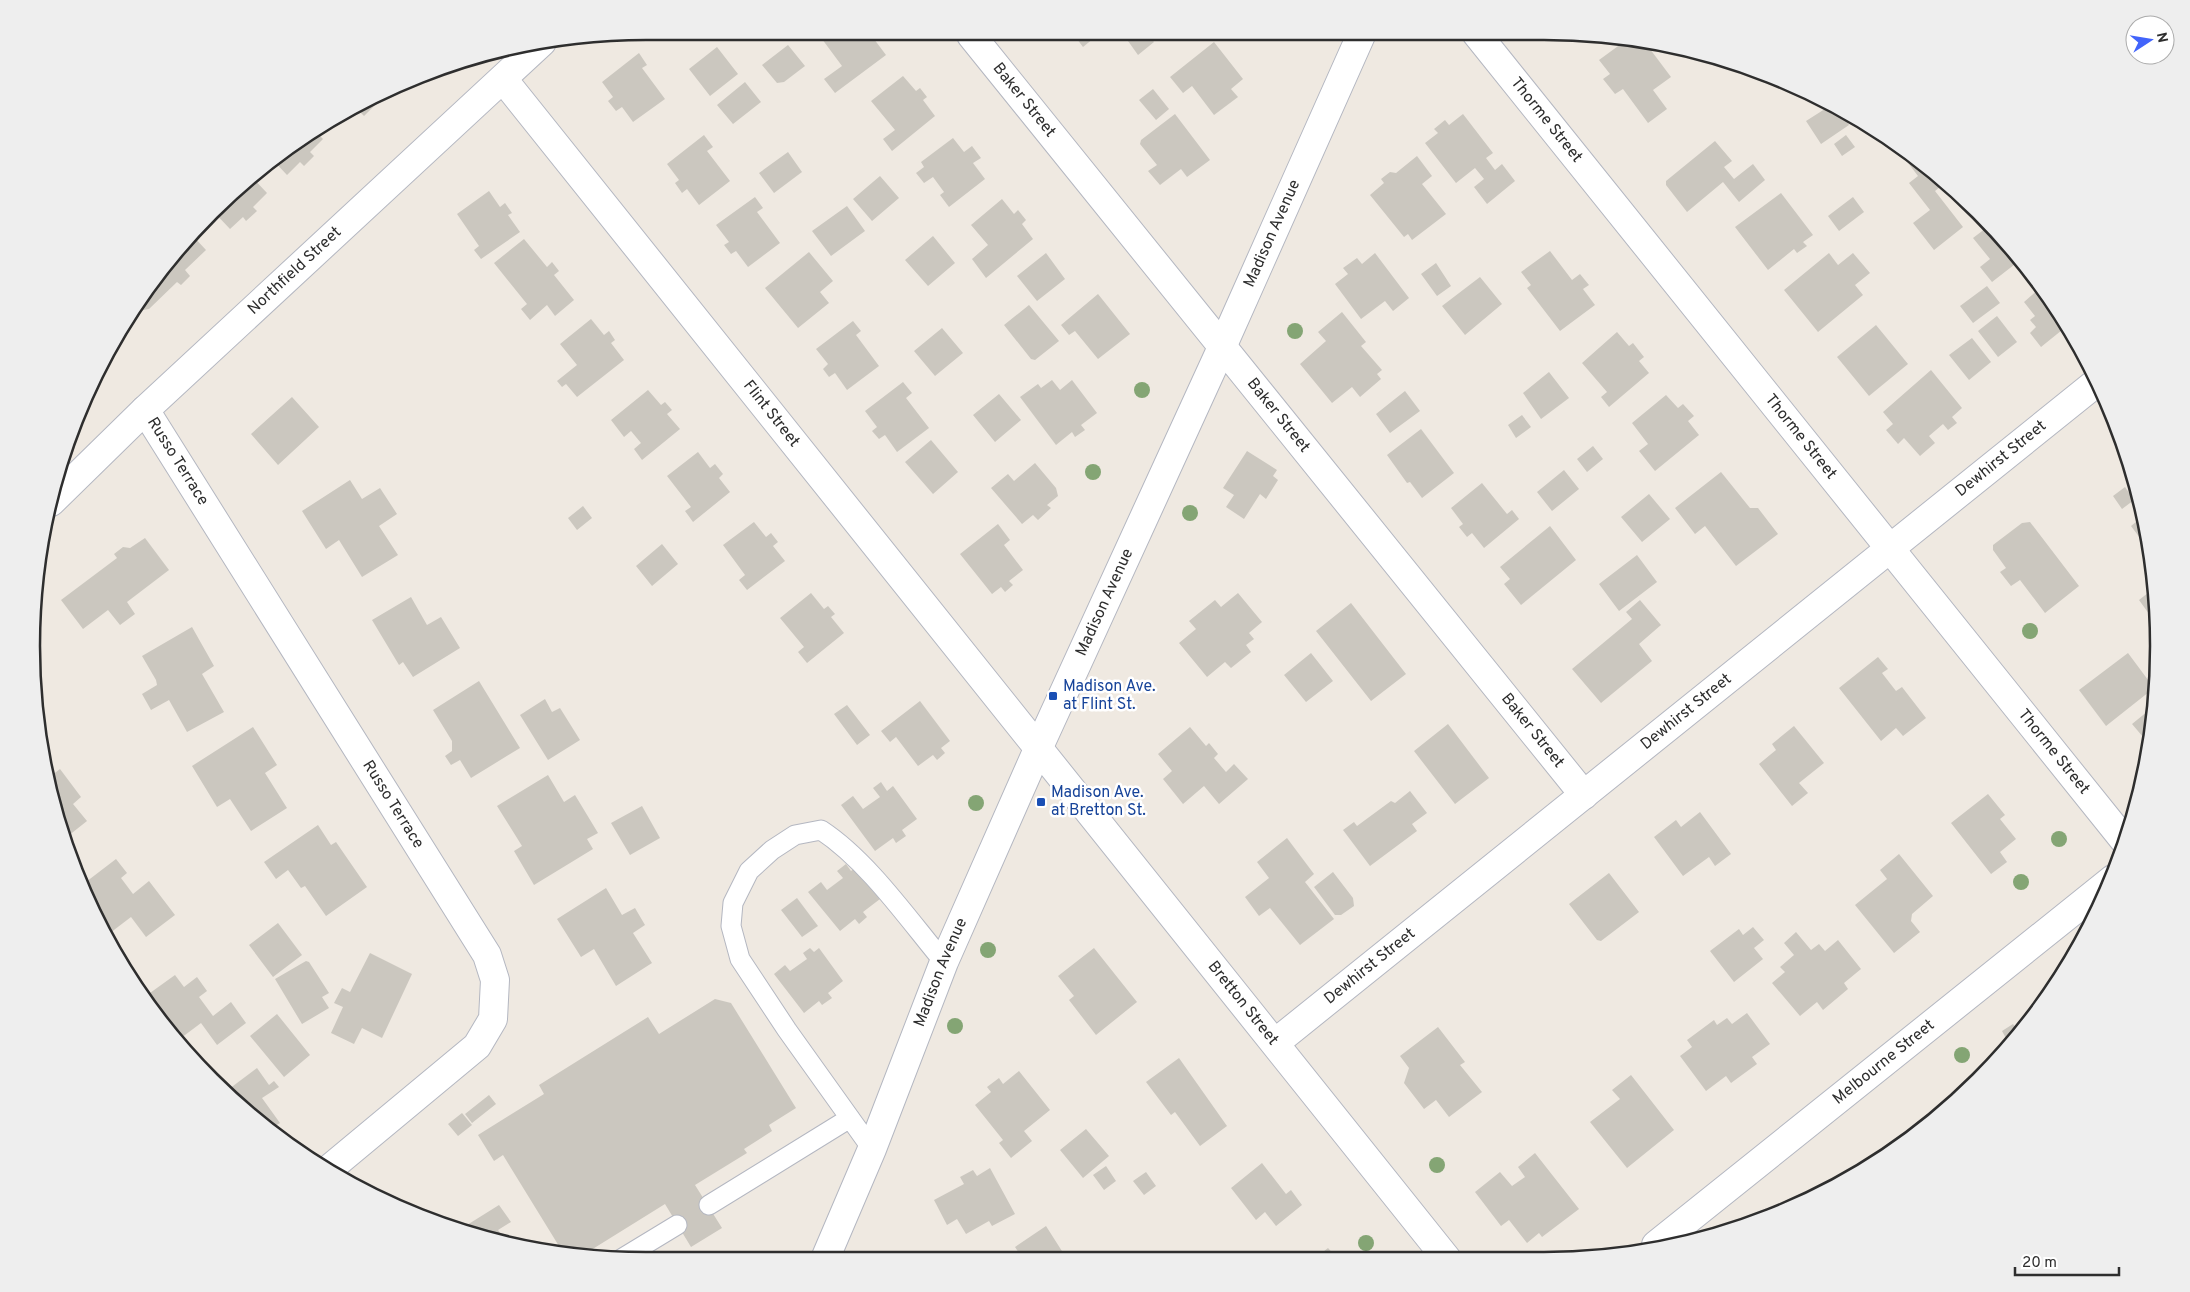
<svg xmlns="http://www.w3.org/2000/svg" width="2190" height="1292" font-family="Overpass,sans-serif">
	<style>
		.building { fill: #cbc7bf }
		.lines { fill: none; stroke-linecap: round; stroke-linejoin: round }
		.service-casing { stroke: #b4b7c1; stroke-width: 21 }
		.minor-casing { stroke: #b4b7c1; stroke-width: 30 }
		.secondary-casing { stroke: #b4b7c1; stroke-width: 30 }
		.service { stroke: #fff; stroke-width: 19 }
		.minor { stroke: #fff; stroke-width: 28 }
		.secondary { stroke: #fff; stroke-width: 28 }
		.tree { fill: #84a574 }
		.transit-dot { fill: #1a4fb4; stroke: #fff; stroke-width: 2 }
		.labels { text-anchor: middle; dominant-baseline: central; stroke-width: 5; stroke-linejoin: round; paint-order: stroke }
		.street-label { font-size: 16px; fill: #2e2e2e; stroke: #fff }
		.transit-label { font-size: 16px; fill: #164399; stroke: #fff; text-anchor: start }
		.rim { fill: none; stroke: #2e2e2e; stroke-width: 2.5 }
	</style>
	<rect width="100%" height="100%" fill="#efe9e1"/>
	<path class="building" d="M1099 34 1083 47 1074 35Z
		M1123 34H1148L1154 42 1138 55Z
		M879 35 874 39 886 55 835 93 824 79 842 66 822 39 828 36Z
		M1625 41 1647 45 1671 77 1653 90 1667 109 1648 123 1623 89 1615 94 1603 79 1610 74 1599 60Z
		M1214 42 1243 79 1231 89 1238 97 1214 115 1192 86 1183 93 1170 77Z
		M788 45 805 66 784 82 777 83 762 65Z
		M717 47 738 74 710 96 689 69Z
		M639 53 647 65 642 68 665 99 633 122 622 107 616 111 608 101 613 97 602 82Z
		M903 76 916 91 920 88 927 97 923 100 935 116 892 151 883 139 895 130 871 101Z
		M745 82 761 102 733 124 717 105Z
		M1153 89 1169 109 1156 120 1139 100Z
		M368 98 375 105 364 116 356 108 343 120 339 116Z
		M1828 107 1842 113 1849 125 1821 144 1806 121Z
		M1175 114 1210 160 1187 177 1181 169 1160 185 1148 171 1157 165 1140 144 1141 140Z
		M1463 114 1493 153 1486 158 1495 170 1502 164 1515 181 1487 204 1474 187 1484 179 1475 168 1456 183 1425 143 1438 133 1434 129 1445 120 1449 125Z
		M315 131 323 139 310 152 314 156 304 166 300 162 287 175 272 159Z
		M704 135 713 147 707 151 730 181 699 205 687 189 682 193 675 183 679 180 667 164Z
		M1846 135 1855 147 1842 156 1834 144Z
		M953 138 964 152 972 146 981 158 973 163 985 179 949 207 940 195 944 192 933 177 924 183 916 173 924 167 921 162Z
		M1715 141 1732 161 1724 167 1734 179 1753 164 1765 180 1739 202 1723 182 1687 212 1666 185V181Z
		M1902 149 1945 183 1935 191 1963 227 1934 250 1913 223 1930 210 1909 183 1918 176 1899 151Z
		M788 152 802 172 774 193 759 173Z
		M1417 156 1432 176 1422 184 1446 214 1412 240 1408 234 1404 237 1370 195 1384 183 1381 179 1390 172 1396 173Z
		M251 176 267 193 253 207 257 211 246 221 243 217 230 229 212 210Z
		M880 176 899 198 872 221 853 199Z
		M489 191 500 207 505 203 512 213 508 215 520 232 481 259 474 250 479 246 457 214Z
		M1781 193 1813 235 1803 242 1807 246 1797 253 1794 249 1768 270 1735 227Z
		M755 197 763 208 757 212 780 243 748 267 736 251 731 254 724 245 729 242 716 225Z
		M1853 197 1864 212 1839 231 1828 216Z
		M1002 199 1014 214 1018 210 1026 220 1022 224 1033 239 986 278 972 259 988 245 971 225Z
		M847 206 865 231 831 256 812 231Z
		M1990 225 2019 261 1992 282 1980 267 1990 259 1973 238Z
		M192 235 206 250 185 270 190 276 181 285 177 282 149 309 143 310 136 303Z
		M933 236 955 263 928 286 905 260Z
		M524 239 547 267 552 262 559 271 554 275 574 300 555 316 547 305 530 320 521 309 527 304 494 263Z
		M1550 251 1572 280 1580 274 1589 285 1583 289 1595 305 1560 331 1527 288 1531 285 1521 272Z
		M809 252 833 281 820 292 829 303 798 328 765 288Z
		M1046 253 1065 279 1037 301 1017 276Z
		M1375 253 1409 298 1393 311 1385 301 1361 319 1335 284 1348 274 1343 268 1357 258 1362 264Z
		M1829 253 1838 265 1853 253 1870 273 1855 285 1863 295 1818 332 1784 290Z
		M1436 263 1451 286 1437 296 1421 274Z
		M1480 277 1502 304 1465 335 1442 306Z
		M1987 286 2000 303 1973 323 1960 306Z
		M2041 287 2055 305 2067 326 2041 347 2030 333 2036 327 2030 320 2035 316 2024 302Z
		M1098 294 1130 334 1098 359 1075 331 1069 335 1061 325Z
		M1029 305 1059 341 1035 360 1031 359 1004 325Z
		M1342 312 1366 342 1361 346 1382 370 1377 374 1381 379 1360 397 1352 387 1332 403 1300 364 1326 341 1318 332Z
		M1997 316 2017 342 1998 357 1978 331Z
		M591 319 604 335 609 331 615 340 611 343 624 360 577 397 566 384 562 387 557 381 577 365 560 344Z
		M853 321 861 331 856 335 879 366 847 390 835 373 829 377 823 369 828 364 816 349Z
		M1876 325 1908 364 1869 396 1837 357Z
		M942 328 963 353 935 376 914 351Z
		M1617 332 1629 346 1633 343 1644 357 1639 361 1649 373 1609 407 1601 397 1607 392 1582 363Z
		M1972 338 1991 362 1969 380 1949 355Z
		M1931 370 1962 408 1952 417 1957 423 1948 430 1943 424 1929 436 1935 443 1920 456 1904 438 1898 444 1886 430 1893 424 1883 412Z
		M1549 372 1569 398 1541 419 1523 393Z
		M1052 380 1060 390 1072 380 1097 413 1081 425 1085 430 1075 437 1072 432 1056 445 1020 397 1038 384 1041 388Z
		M903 382 912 393 906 398 929 428 897 452 885 435 879 439 872 431 877 427 865 411Z
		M648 390 661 405 665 402 672 410 667 414 680 429 642 460 634 449 641 443 631 431 624 437 611 420Z
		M1405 391 1420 411 1390 433 1376 414Z
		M999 394 1021 420 995 442 973 415Z
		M1666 395 1678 408 1683 404 1694 416 1688 421 1699 435 1655 471 1639 451 1648 444 1632 423Z
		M292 397 319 427 278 465 251 434Z
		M1522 415 1531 427 1516 438 1508 425Z
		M1421 429 1454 473 1422 498 1410 482 1407 483 1387 455Z
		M931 440 958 472 933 494 905 462Z
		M1593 446 1603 459 1587 472 1577 459Z
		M1247 451 1277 470 1273 476 1278 480 1266 499 1260 494 1244 519 1226 507 1234 495 1223 488Z
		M698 452 710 468 715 464 723 474 719 478 730 492 693 522 685 511 691 507 667 476Z
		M1035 463 1056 488 1058 496 1047 505 1051 508 1038 520 1033 515 1022 524 991 488 1008 474 1014 481Z
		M1564 470 1579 489 1552 511 1537 492Z
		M1721 472 1750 508H1758L1778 534 1736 566 1705 526 1695 534 1675 508Z
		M350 480 362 499 380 488 397 514 379 526 398 555 362 577 339 540 326 549 302 511Z
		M1482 483 1507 514 1512 510 1519 519 1484 548 1472 533 1467 537 1459 527 1463 524 1451 508Z
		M2125 487 2134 500 2122 509 2113 496Z
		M1649 494 1670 519 1642 542 1621 517Z
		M583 506 592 518 577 530 568 518Z
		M2142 517 2146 522 2148 532 2140 538 2131 526Z
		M754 522 766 537 771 533 778 542 773 546 785 561 747 590 739 580 745 575 723 545Z
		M2030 522 2079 586 2045 613 2020 580 2011 586 2000 572 2006 568 1993 550V545L2022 523Z
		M998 524 1010 540 1004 545 1023 570 1009 581 1013 585 1005 592 1001 587 992 594 960 554Z
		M1550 526 1576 560 1521 605 1504 584 1510 579 1500 567Z
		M145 538 169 570 127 602 135 614 120 625 108 610 83 629 61 600 117 558 114 554 123 547 130 548Z
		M662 544 678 564 652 586 636 566Z
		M1637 555 1657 582 1619 611 1599 584Z
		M2153 589 2156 616 2152 618 2139 600Z
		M811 593 824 609 828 606 835 614 831 617 844 633 807 663 798 652 804 647 780 618Z
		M1238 593 1262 622 1249 633 1254 639 1246 645 1251 652 1231 668 1225 662 1207 677 1179 643 1196 629 1189 621 1215 600 1221 607Z
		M411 597 427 625 441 617 460 648 413 677 403 662 399 665 372 620Z
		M1640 600 1661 625 1639 644 1652 661 1601 703 1572 669 1632 619 1626 612Z
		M1351 603 1406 674 1371 701 1316 631Z
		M192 627 214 666 202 674 224 712 187 732 169 700 151 710 142 694 157 685 156 680 142 656Z
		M1311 653 1333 681 1306 702 1284 675Z
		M2128 653 2154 688 2106 726 2079 690Z
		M1878 657 1888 669 1882 673 1896 691 1902 687 1926 718 1903 736 1896 728 1881 741 1839 688Z
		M479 681 520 748 471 778 460 760 451 765 445 756 452 751V741L433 710Z
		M545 699 552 712 560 708 580 740 548 760 520 715Z
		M920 701 950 741 941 748 945 753 937 760 933 755 918 766 896 737 890 742 881 731Z
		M847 705 870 735 857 745 834 714Z
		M2153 707 2152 716 2149 744 2132 724Z
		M1448 724 1489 778 1455 804 1414 751Z
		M1794 726 1824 763 1799 783 1808 793 1792 806 1759 764 1776 750 1772 744Z
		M253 727 277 765 265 773 287 808 251 831 230 799 217 807 192 766Z
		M1190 727 1206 746 1209 743 1218 754 1214 758 1226 772 1234 764 1248 779 1219 804 1204 786 1183 804 1163 779 1172 771 1158 754Z
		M60 769 81 797 73 804 87 821 63 840 47 779Z
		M548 775 564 802 575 795 598 833 587 839 593 849 534 885 514 851 522 846 497 806Z
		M881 782 887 791 893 786 917 819 902 830 906 836 896 843 893 838 875 851 841 805 853 796 863 809 880 797 873 788Z
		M1410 791 1427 813 1412 824 1417 831 1370 866 1343 830 1354 822 1357 826 1391 801 1395 803Z
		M1988 794 2005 815 2000 819 2016 839 2000 852 2007 862 1991 874 1951 823Z
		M642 806 660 838 630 855 611 823Z
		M1700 812 1731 854 1715 866 1709 857 1683 876 1654 837 1676 820 1681 827Z
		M318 825 331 845 336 842 367 887 326 916 305 886 301 888 288 870 276 879 264 862Z
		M1287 838 1314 874 1305 882 1334 919 1300 945 1270 908 1259 916 1245 897 1269 878 1257 862Z
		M1899 854 1933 896 1912 914 1911 921 1920 932 1894 953 1855 905 1887 879 1880 870Z
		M116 859 127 873 121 878 133 894 149 881 175 915 146 937 131 917 110 933 97 917 82 885Z
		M846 864 851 871 855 868 880 899 863 912 867 917 859 924 855 919 840 931 808 892 821 882 827 890 843 878 837 871Z
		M1333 872 1353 898 1354 906 1341 915H1335L1314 887Z
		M1609 873 1639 912 1601 941 1597 940 1569 904Z
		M606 888 622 915 635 908 645 925 633 933 652 963 616 986 594 949 581 957 557 919Z
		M797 898 818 926 802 937 781 910Z
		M278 923 302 955 273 977 249 945Z
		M1753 927 1764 940 1754 948 1763 959 1734 982 1710 951 1739 929 1743 935Z
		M1796 932 1811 950 1819 944 1825 951 1838 940 1861 969 1844 983 1848 989 1823 1010 1817 1002 1800 1016 1772 983 1785 972 1780 967 1794 955 1784 943Z
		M810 948 814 952 819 948 843 981 828 993 832 998 822 1005 819 1001 804 1013 774 974 785 965 790 971 807 959 803 953Z
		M1094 948 1137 1002 1096 1035 1069 1000 1074 996 1058 976Z
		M370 953 412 974 382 1038 362 1028 354 1044 331 1033 343 1007 334 1003 342 988 350 992Z
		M306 961 309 962 329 993 322 997 329 1008 302 1024 275 979Z
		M175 975 184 987 197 977 207 991 199 997 213 1016 231 1002 246 1023 217 1045 201 1023 177 1041 158 1020 143 998Z
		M715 999 731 1003 796 1108 769 1125 772 1131 744 1149 747 1153 695 1185 722 1228 691 1247 665 1204 583 1255 562 1251 503 1155 494 1161 478 1135 544 1094 539 1085 648 1017 659 1034Z
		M1747 1013 1770 1044 1752 1057 1757 1064 1731 1083 1726 1076 1706 1091 1680 1056 1692 1047 1687 1040 1714 1020 1717 1025 1727 1018 1732 1024Z
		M277 1014 310 1055 284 1077 250 1036Z
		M2013 1024 2018 1031 2008 1042 2002 1031Z
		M1438 1027 1465 1062 1460 1065 1482 1092 1449 1117 1436 1100 1424 1109 1404 1083 1409 1068 1400 1056Z
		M1179 1058 1227 1126 1200 1146 1175 1112 1171 1115 1146 1082Z
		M257 1068 269 1085 274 1081 279 1087 262 1098 280 1123 270 1129 225 1092Z
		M1019 1071 1050 1110 1024 1131 1032 1141 1011 1158 999 1143 1003 1140 975 1105 991 1092 987 1087 999 1078 1003 1084Z
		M1631 1075 1674 1130 1627 1168 1590 1122 1620 1099 1612 1090Z
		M489 1095 496 1104 472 1123 465 1114Z
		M462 1113 472 1125 458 1136 448 1124Z
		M1086 1129 1109 1156 1083 1178 1060 1150Z
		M1535 1153 1579 1209 1542 1237 1539 1233 1527 1243 1509 1220 1501 1226 1475 1192 1500 1172 1512 1186 1525 1177 1518 1167Z
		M1262 1163 1286 1194 1291 1190 1302 1205 1276 1226 1265 1212 1256 1220 1231 1188Z
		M1106 1166 1116 1181 1104 1190 1093 1175Z
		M990 1168 1015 1214 992 1226 989 1221 966 1234 957 1219 947 1225 934 1200 964 1184 960 1177 973 1170 977 1176Z
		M1146 1172 1156 1186 1144 1195 1133 1181Z
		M499 1205 511 1222 498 1230 504 1239 459 1230Z
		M1046 1226 1067 1259H1023L1015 1247Z
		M1328 1248 1338 1259H1314Z"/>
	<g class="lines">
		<g class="service-casing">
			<path id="service" d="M872 1149 787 1030 740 959 731 926 733 903 749 871 772 850 795 835 821 830C868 861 908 919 944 962
				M709 1205 850 1118
				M621 1259 677 1225"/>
		</g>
		<g class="minor-casing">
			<g id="minor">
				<path id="s1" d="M1476 33 2124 840"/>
				<path id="s2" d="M971 35 1584 795"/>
				<path id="s3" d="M503 79 1447 1259"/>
				<path id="s4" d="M145 410 487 955 495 980 493 1019 477 1046 329 1169"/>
				<path id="s5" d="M51 502 145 410 542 42"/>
				<path id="s6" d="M1275 1043 2097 382"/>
				<path id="s7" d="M1656 1245 2113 879"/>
			</g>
		</g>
		<g class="secondary-casing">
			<g id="secondary">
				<path id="s8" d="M825 1259 872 1149 944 962 1038 749 1223 345 1362 33"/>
			</g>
		</g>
		<use href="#service" class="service"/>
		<use href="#minor" class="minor"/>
		<use href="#secondary" class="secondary"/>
	</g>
	<g class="tree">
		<circle cx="1295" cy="331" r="8"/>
		<circle cx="1142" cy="390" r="8"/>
		<circle cx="1093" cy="472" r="8"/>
		<circle cx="1190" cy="513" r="8"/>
		<circle cx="2030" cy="631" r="8"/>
		<circle cx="976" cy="803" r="8"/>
		<circle cx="2059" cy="839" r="8"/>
		<circle cx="2021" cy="882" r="8"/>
		<circle cx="988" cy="950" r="8"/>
		<circle cx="955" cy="1026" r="8"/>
		<circle cx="1962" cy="1055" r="8"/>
		<circle cx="1437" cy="1165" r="8"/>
		<circle cx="1366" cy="1243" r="8"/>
	</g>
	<g class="transit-dot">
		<rect x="1048" y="691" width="10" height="10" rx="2.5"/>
		<rect x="1036" y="797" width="10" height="10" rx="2.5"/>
	</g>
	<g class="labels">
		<g class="street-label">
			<text stroke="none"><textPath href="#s2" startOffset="84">Baker Street</textPath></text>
			<text stroke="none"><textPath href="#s1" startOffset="112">Thorme Street</textPath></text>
			<text stroke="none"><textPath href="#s8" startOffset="1119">Madison Avenue</textPath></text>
			<text stroke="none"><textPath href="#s5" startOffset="336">Northfield Street</textPath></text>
			<text stroke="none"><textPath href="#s3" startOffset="429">Flint Street</textPath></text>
			<text stroke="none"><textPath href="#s2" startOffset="489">Baker Street</textPath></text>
			<text stroke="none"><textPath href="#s1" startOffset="518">Thorme Street</textPath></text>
			<text stroke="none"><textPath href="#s6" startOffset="932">Dewhirst Street</textPath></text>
			<text stroke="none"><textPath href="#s4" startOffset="61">Russo Terrace</textPath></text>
			<text stroke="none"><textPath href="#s8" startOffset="714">Madison Avenue</textPath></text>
			<text stroke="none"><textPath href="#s6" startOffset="528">Dewhirst Street</textPath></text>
			<text stroke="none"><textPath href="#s2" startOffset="894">Baker Street</textPath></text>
			<text stroke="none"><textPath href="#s1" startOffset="922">Thorme Street</textPath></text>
			<text stroke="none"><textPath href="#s4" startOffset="466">Russo Terrace</textPath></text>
			<text stroke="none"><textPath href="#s6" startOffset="122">Dewhirst Street</textPath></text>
			<text stroke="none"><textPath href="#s8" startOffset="309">Madison Avenue</textPath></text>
			<text stroke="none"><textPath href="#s3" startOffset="1184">Bretton Street</textPath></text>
			<text stroke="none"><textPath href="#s7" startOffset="292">Melbourne Street</textPath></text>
		</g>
		<g class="transit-label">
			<text x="1063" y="687">Madison Ave.<tspan x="1063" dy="18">at Flint St.</tspan></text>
			<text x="1051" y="793">Madison Ave.<tspan x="1051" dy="18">at Bretton St.</tspan></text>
		</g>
	</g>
	<path d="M0 0H2190V1292H0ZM646 40H1544A606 606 0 0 1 2150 646V646A606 606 0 0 1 1544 1252H646A606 606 0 0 1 40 646V646A606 606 0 0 1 646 40Z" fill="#eee" fill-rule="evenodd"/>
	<path class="rim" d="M646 40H1544A606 606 0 0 1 2150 646V646A606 606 0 0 1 1544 1252H646A606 606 0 0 1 40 646V646A606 606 0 0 1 646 40Z"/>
	<g transform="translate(2150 40) rotate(78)"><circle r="24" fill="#ffffff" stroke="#ababab"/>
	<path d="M0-4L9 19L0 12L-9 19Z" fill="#4264fb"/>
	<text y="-8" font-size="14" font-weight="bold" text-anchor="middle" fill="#2e2e2e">N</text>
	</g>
	<path d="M2015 1267v8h104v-8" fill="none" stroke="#2e2e2e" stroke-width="2.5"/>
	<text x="2022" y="1267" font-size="15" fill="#2e2e2e" stroke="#ffffff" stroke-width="4" paint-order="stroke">20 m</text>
</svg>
